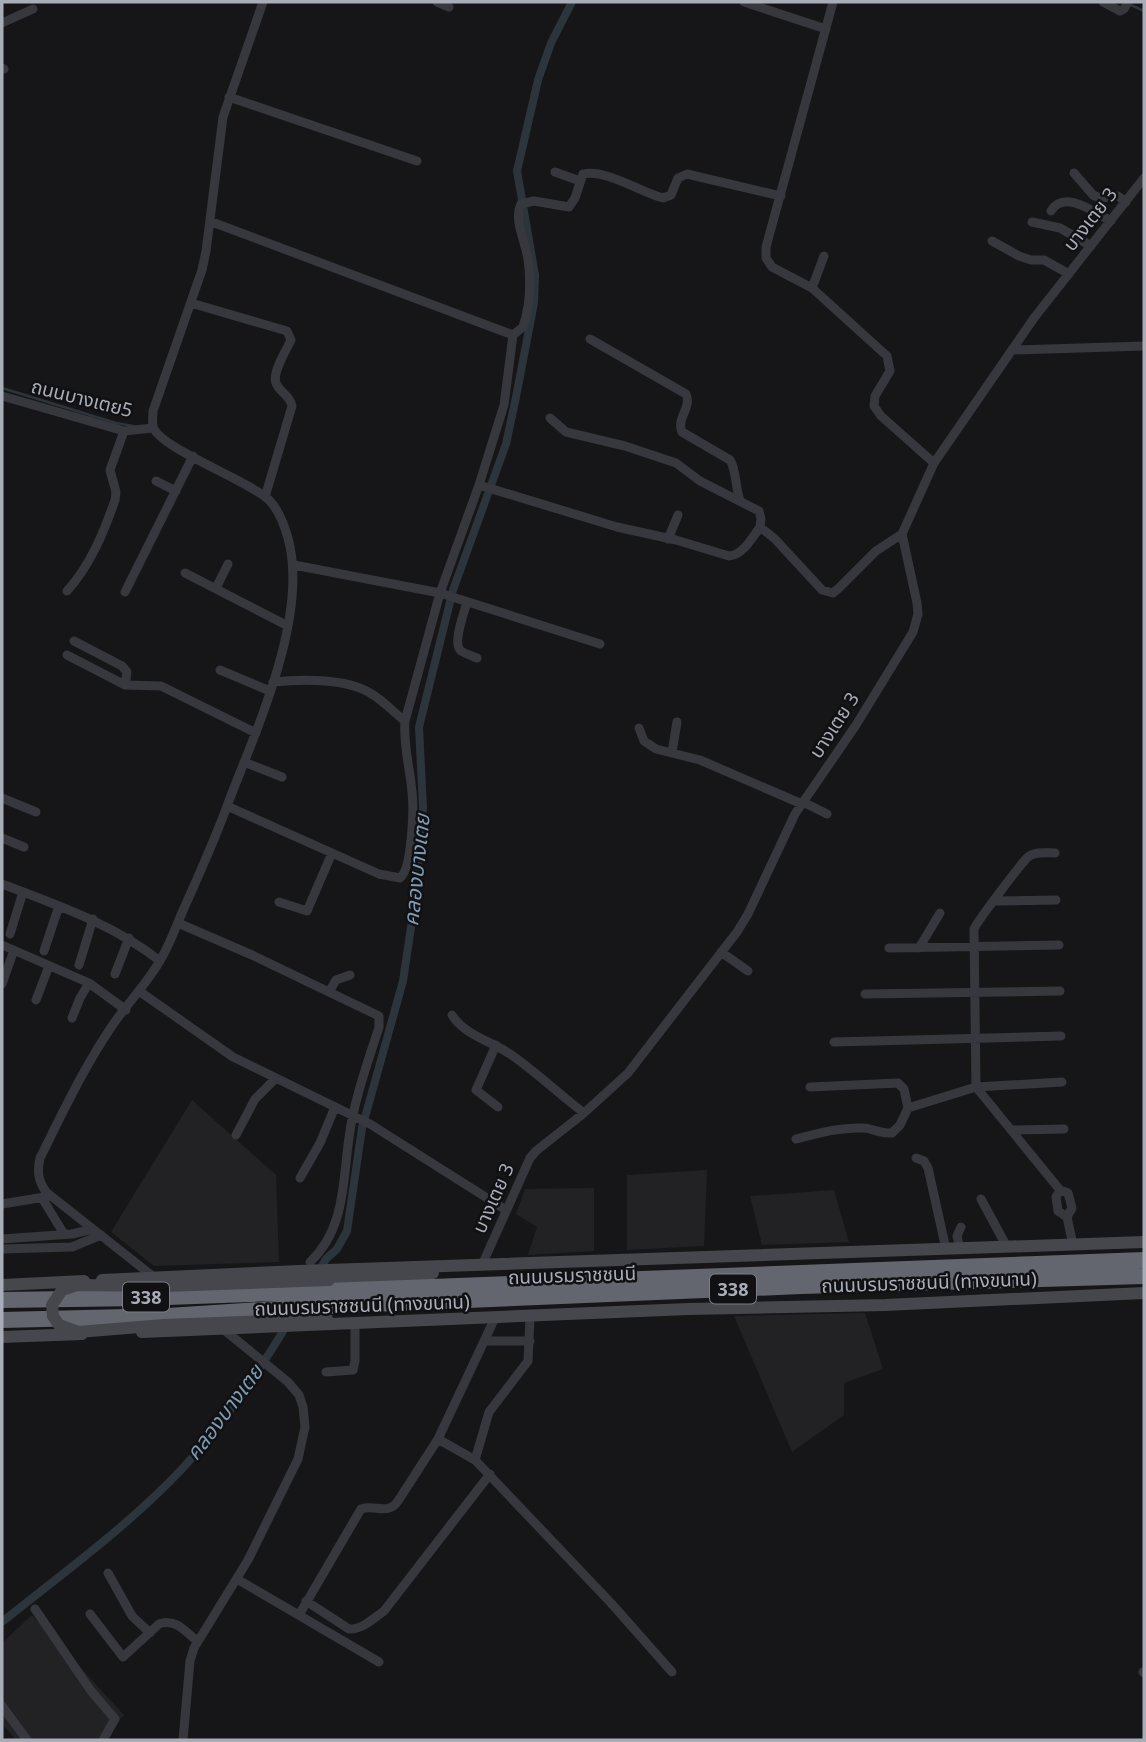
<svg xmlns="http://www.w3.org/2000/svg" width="1146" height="1742" font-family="'Noto Sans','Noto Sans Thai',sans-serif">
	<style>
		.built { fill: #222225 }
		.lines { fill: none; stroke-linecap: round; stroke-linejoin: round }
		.stream { stroke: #2c353c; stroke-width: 2.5 }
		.canal { stroke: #2c353c; stroke-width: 8 }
		.street { stroke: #37383d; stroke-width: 9 }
		.secondary { stroke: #45474d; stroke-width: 12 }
		.highway { stroke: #63666e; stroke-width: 16 }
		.secondary-bridge { stroke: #45474d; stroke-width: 12 }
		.labels { text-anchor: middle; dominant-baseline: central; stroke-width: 5; stroke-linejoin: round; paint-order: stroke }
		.shield { fill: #111113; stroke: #7b7e86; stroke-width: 2 }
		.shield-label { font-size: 18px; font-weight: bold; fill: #a8adb8 }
		.street-label { font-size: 19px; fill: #a8adb8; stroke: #111113 }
		.water-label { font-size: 21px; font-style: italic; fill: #7f9bb3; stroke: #111113 }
	</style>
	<rect width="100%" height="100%" fill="#161618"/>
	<path class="built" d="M192 1100 276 1175 279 1262 154 1266 111 1232Z
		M707 1170 704 1246 627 1250V1175Z
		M594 1188V1251L528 1255 537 1227 516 1214 525 1189Z
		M834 1190 849 1242 762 1245 750 1196Z
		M865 1313 883 1369 844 1383V1415L792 1452 734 1316Z
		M32 1615 124 1715 101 1740H16L2 1724V1643Z"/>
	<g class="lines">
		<path class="stream" d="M1131 5 1144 11
			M2 388 116 423 133 426"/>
		<path class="canal" d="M318 1273 326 1259 337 1249 347 1231 362 1128 403 981 414 907 423 808 419 727 453 590 506 444 516 397 534 303 535 275 517 171 538 80 551 43 572 2
			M2 1622C63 1573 127 1527 181 1470 222 1426 257 1375 288 1323"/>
		<path class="street" d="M437 2 449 7
			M744 2 826 29
			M833 2 766 247V258L772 267 812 288 887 356 890 371 875 396 874 406 881 416 934 463
			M1103 2 1120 11 1124 9 1128 2
			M2 23 33 9
			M2 68 4 69
			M229 97 417 161
			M555 172 580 181
			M1074 173 1093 195 1100 198 1118 196 1126 202
			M1051 211C1064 189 1094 212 1111 221
			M212 222 513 335 504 405 479 485
			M1032 222 1060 228 1091 246
			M992 241 1019 256 1031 260H1044L1069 274
			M812 288 824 256
			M191 303 287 331 291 340C286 351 272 372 276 383 279 392 290 395 292 406L265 497
			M513 335 523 327C530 306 531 281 528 259 526 243 513 220 521 204L534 201 569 207 575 198 583 174C606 169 640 192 663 198L671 195 678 178 687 174 781 196
			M590 339 686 394C692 408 676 418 682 432L730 460C737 471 735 488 740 500
			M1012 350 1144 346
			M2 396 124 431 153 428
			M550 418 566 432 625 446 676 463 700 481 759 511 761 519 760 527
			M156 481 176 491
			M668 539 678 515
			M294 565 440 593 479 485 617 527 676 540 729 556C743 555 752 538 760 527L775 539 822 590 833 593 839 588 876 551 902 534
			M185 573 288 626
			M216 588 228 564
			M67 591C90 566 104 532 115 500L116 492 110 470 124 431
			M125 592 193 456
			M467 602C464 613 452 644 461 651 466 654 472 656 477 658
			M74 641 122 666 127 672 125 685
			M67 655 125 685 161 686 256 733
			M220 670 270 691
			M273 682C301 679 345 678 370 693 383 700 393 712 405 721
			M639 728 644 741 656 749 700 760 802 804
			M672 752 677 722
			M244 762 282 777
			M2 798 36 812
			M803 802 827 814
			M227 806 379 874 400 878C412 869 414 808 412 792 410 768 403 745 405 721L440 593 600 644
			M2 838 24 847
			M1055 853C1047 853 1035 851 1028 857 1022 862 976 923 974 929L976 1087 1060 1190 1068 1193 1072 1208 1067 1217 1073 1245
			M2 884C57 905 113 924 160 961
			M996 901 1056 900
			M279 902 307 911 332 853
			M178 923 252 955 379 1016V1027C370 1056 359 1085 353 1115 341 1165 351 1224 310 1262
			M10 934 23 892
			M2 945 89 983 126 1010
			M889 948 1059 945
			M919 948 940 913
			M44 951 59 906
			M721 952 748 971
			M79 965 93 919
			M115 974 129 938
			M2 984 14 950
			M139 991 233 1057 370 1124 506 1210
			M329 992 336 980 350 975
			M865 994 1060 991
			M36 1000 49 966
			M452 1015C464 1035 491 1041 510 1054 536 1072 559 1094 584 1113
			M72 1018 80 998 89 983
			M834 1042 1061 1036
			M496 1045 476 1090 498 1107
			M810 1087 898 1083 904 1089 908 1108 976 1087 1062 1082
			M1012 1130 1064 1129
			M236 1135 255 1099 275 1079
			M796 1139C819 1133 841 1127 864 1128 874 1129 882 1134 892 1133L900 1125 908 1108
			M916 1158 924 1161 928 1168 946 1249
			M300 1178 320 1143 335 1107
			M1060 1190 1056 1197 1058 1211 1067 1217
			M42 1198 64 1234
			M981 1199 1007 1247
			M2 1204 51 1196
			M2 1239 72 1234 93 1229
			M2 1249 72 1247 101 1235
			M960 1249 957 1236 961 1227
			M482 1265 530 1158 536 1151 584 1113 628 1073 737 932 748 914 795 814 856 725 913 632 918 614 917 603 902 534 934 463 1034 318 1144 178
			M155 1278 46 1192C38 1180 37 1172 40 1158 63 1112 85 1065 114 1023 129 1002 148 982 161 959 171 942 177 923 185 906 201 870 217 835 230 798 258 726 309 614 288 538 284 524 279 510 269 500 248 480 161 449 153 427 152 422 153 416 153 411L202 270 206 251 223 117 263 2
			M530 1317 528 1361 489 1412 475 1460 611 1603 672 1672
			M484 1341H530
			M326 1372 353 1370 355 1361V1325
			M438 1439 475 1460
			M108 1573 132 1616 150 1633
			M237 1579 379 1662
			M306 1601 349 1629C362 1630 374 1618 384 1611L490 1474
			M35 1609 91 1691 115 1719 103 1740
			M90 1614 123 1657 159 1624C175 1618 185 1631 197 1641
			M299 1615 361 1509C375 1504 388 1516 398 1501L438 1439 495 1318
			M1143 1672 1144 1673
			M2 1706 27 1740
			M183 1740 190 1661 194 1648 248 1560 298 1459 305 1427 303 1407 299 1395 288 1382 223 1329"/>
		<path class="secondary" d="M102 1280 299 1271 1144 1242
			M329 1280 409 1277 433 1273
			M2 1285 84 1281
			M142 1332 688 1309 885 1305 1144 1293
			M2 1337 82 1334"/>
		<path class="highway" d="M2 1300 141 1298 1144 1260
			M2 1320 168 1316 323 1306 801 1286 1144 1276"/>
		<path class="secondary-bridge" d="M327 1319 164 1325 78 1332 59 1325 53 1316 52 1305 62 1290 77 1285 164 1286 329 1280"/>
	</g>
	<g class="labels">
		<g class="shield">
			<rect x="710" y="1274.5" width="46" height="29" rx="5"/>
			<rect x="123" y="1282.5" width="46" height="29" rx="5"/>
		</g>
		<g class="shield-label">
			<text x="733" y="1289">338</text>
			<text x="146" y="1297">338</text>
		</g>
		<g class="street-label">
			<text transform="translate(1090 219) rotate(-52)">บางเตย 3</text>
			<text transform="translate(82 398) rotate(14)">ถนนบางเตย5</text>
			<text transform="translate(834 725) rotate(-57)">บางเตย 3</text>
			<text transform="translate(493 1198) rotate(-66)">บางเตย 3</text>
			<text transform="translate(572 1275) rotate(-2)">ถนนบรมราชชนนี</text>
			<text transform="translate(929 1282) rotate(-2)">ถนนบรมราชชนนี (ทางขนาน)</text>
			<text transform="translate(362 1305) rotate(-2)">ถนนบรมราชชนนี (ทางขนาน)</text>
		</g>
		<g class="water-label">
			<text transform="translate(416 870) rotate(-84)">คลองบางเตย</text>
			<text transform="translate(224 1412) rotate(-53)">คลองบางเตย</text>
		</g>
	</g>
	<rect width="1146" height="1742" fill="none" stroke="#a8adb8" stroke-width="7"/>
</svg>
